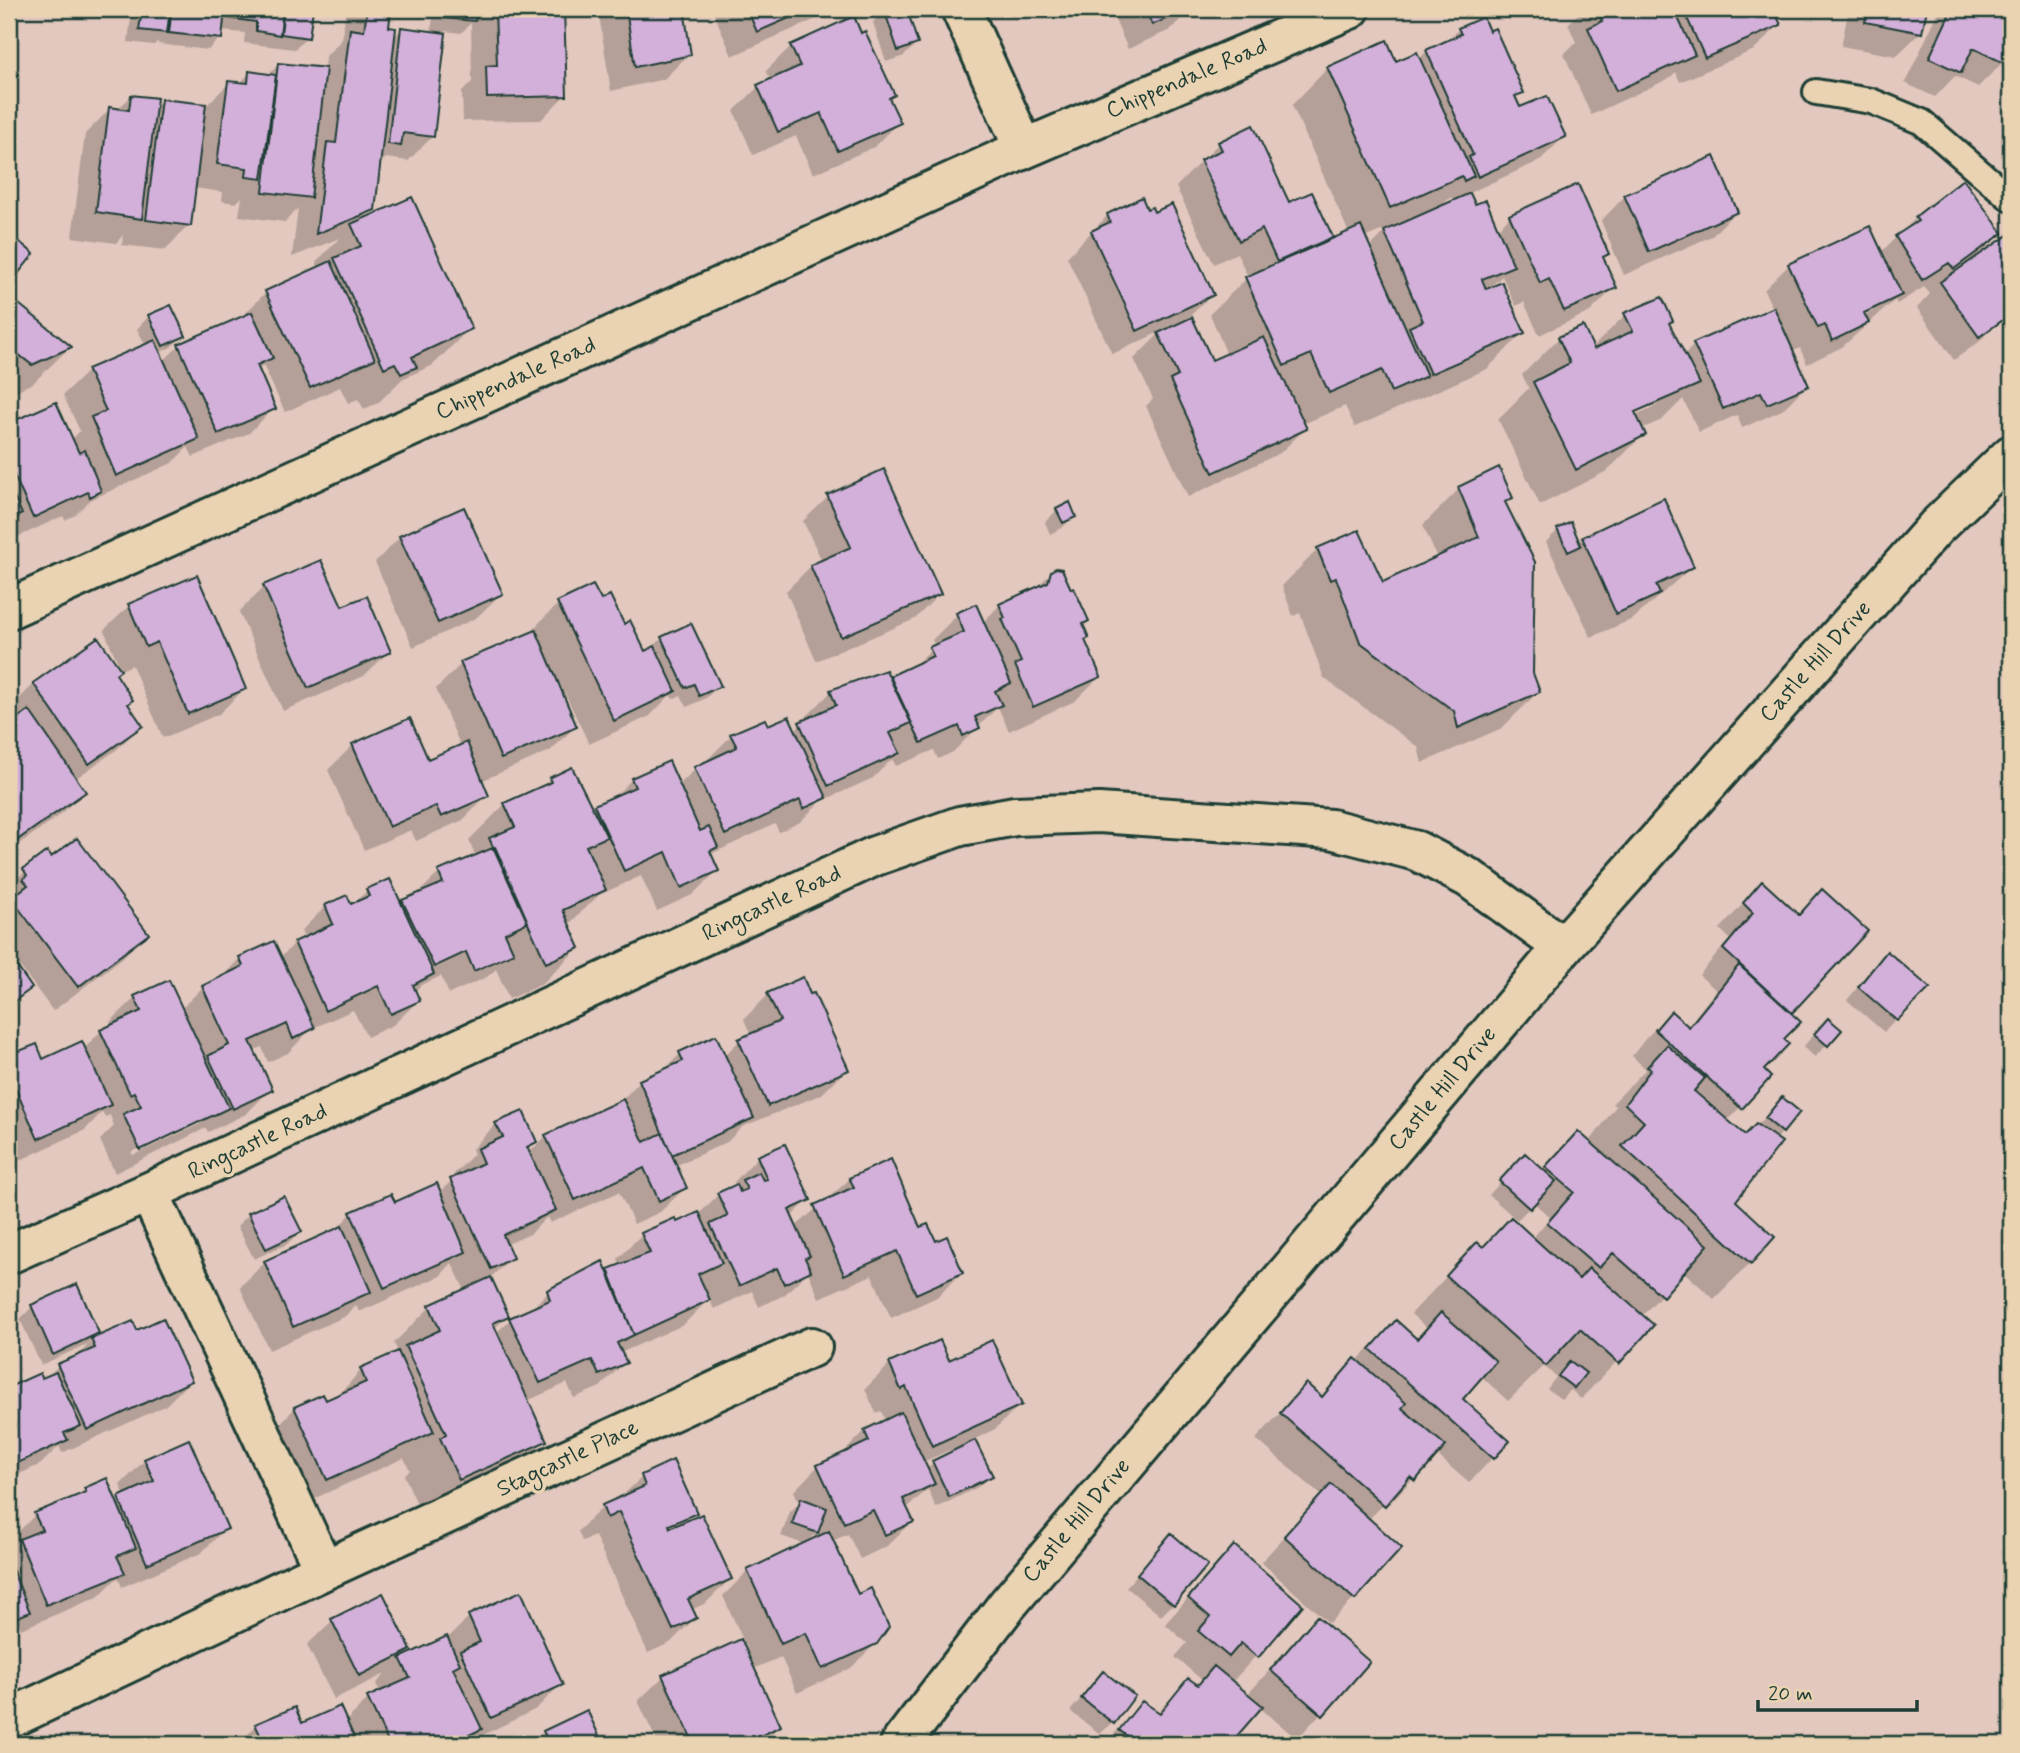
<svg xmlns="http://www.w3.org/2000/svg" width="2020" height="1753" font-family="Mynerve,sans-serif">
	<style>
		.shadow { fill: #0003; fill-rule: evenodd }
		.building { fill: #d3b0da; stroke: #1f3d34; stroke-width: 2 }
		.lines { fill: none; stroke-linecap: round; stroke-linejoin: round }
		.lane-casing { stroke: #1f3d34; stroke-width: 30 }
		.street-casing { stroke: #1f3d34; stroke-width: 44 }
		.secondary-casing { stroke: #1f3d34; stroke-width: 44 }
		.lane { stroke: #e9d3b2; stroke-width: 24 }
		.street { stroke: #e9d3b2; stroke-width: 38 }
		.secondary { stroke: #e9d3b2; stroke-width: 38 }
		.labels { text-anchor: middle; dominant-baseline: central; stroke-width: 7; stroke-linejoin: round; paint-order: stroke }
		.street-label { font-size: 23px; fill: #1f3d34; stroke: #e9d3b2 }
	</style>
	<rect width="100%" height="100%" fill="#e2c8be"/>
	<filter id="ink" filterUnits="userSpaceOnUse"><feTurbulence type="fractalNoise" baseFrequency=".0143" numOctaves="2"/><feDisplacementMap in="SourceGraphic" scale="14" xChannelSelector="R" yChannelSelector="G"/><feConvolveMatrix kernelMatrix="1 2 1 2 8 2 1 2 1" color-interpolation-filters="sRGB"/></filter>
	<g filter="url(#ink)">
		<path class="shadow" d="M132 9H311L307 37 295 49 244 43 245 33 221 31 220 38 208 50 158 44V41L154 45 128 42Z
			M346 9H390L387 28 394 37 402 29 431 33 434 9H562L565 95 541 120 463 121 462 92 472 82 471 23 461 33 445 31 433 136 408 161 386 158 378 166 373 209 361 221 469 329 433 365 402 379 378 403 364 409 358 399 348 403 340 387 285 412 263 365 257 371 274 408 249 433 193 457 188 447 172 463 90 500 75 515 65 520 63 516 9 541V425L55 404 71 440 80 431 63 395 88 371 146 346 137 329 149 316 183 335 171 347 159 353 162 362 179 346 242 317 266 292 319 268 316 262 340 238 292 257 298 208 285 222 239 216 242 197 236 203 222 201 223 192 194 188 189 225 165 250 122 245 123 235 116 243 72 237 85 134 110 109 117 110 131 96 154 108 162 100 206 106 229 83 239 84 250 73 267 76 279 64 324 70 326 56 342 39Z
			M598 9H682L689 54 664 79 611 91Z
			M712 9H839L732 56Z
			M905 9 916 44 904 56 886 62 873 22 885 10Z
			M1110 9H1191L1170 30 1128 49Z
			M1583 9H1772L1779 25 1754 50 1680 82 1676 72 1668 79 1591 115 1564 54 1576 42 1568 24Z
			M1849 9H1929L1924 13 1921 32 1896 56 1841 46Z
			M1940 9H2011V54L1978 87 1955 76 1935 97 1905 83Z
			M1459 29 1521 92 1515 99 1520 110 1564 137 1539 161 1469 193 1475 207 1497 230 1510 216 1607 254 1602 258 1615 287 1590 312 1539 335 1524 302 1516 306 1502 276 1487 290 1523 333 1487 369 1355 427 1345 406 1303 424 1305 429 1280 453 1188 497 1146 406 1153 399 1134 359 1162 331 1112 354 1067 257 1108 215 1146 211 1212 294 1184 322 1212 363 1227 355 1210 314 1248 277 1237 253 1214 264 1176 187 1219 143 1288 204 1331 236 1323 244 1349 233 1292 105 1328 68 1419 59 1427 51 1445 43ZM1451 197 1454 202 1439 208ZM1390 227 1369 248 1364 238Z
			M791 46 893 95 888 99 899 122 874 147 813 174 796 136 753 155 734 111 758 87 771 81 766 71Z
			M1625 196 1736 211 1712 236 1624 275 1601 221Z
			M1916 218 2000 233 1979 257 2007 237 2011 243V306L1980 341 1954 360 1917 308 1930 294 1924 287 1897 304 1895 300 1842 347 1807 364 1800 348 1792 352 1807 385 1782 410 1742 428 1737 415 1699 432 1683 399 1662 420 1641 429 1644 434 1607 471 1540 505 1498 419 1529 388 1522 375 1559 338 1592 348 1625 315 1661 299 1667 324 1683 356 1694 345 1773 309 1764 290 1789 265 1880 253ZM1873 307V311L1857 318 1855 315ZM1656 402V406L1628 418 1626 414Z
			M9 298 69 348 33 383 9 394Z
			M883 471 939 594 915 619 816 661 786 591 811 566 822 561 803 521 828 497Z
			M1459 489 1511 498 1504 504 1531 673 1538 692 1502 728 1422 763 1418 747 1324 678 1300 613 1293 616 1282 586 1318 549 1382 584 1437 558 1423 525Z
			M1057 510 1074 516 1062 528 1050 534 1045 522Z
			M1558 530 1578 543 1583 538 1692 567 1633 619 1591 637 1546 542Z
			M400 537 501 594 476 618 413 647 375 562Z
			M1052 572 1087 621 1082 626 1083 641 1099 677 1075 701 1009 731 998 707 953 752 938 759 934 750 896 766 892 759 873 778 820 802 800 822 779 832 775 824 709 855 717 871 692 895 657 911 641 876 599 895 568 925 578 948 542 984 509 999 496 969 487 977 449 994 441 976 421 985 414 992 418 1001 393 1025 367 1037 353 1010 311 1029 288 1053 268 1062 262 1047 253 1051 271 1089 246 1114 208 1132 206 1128 115 1173 100 1140 114 1126 110 1115 105 1117 102 1112 85 1130 14 1163 9 1156V1059L36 1046 42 1061 84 1049 101 1031 112 1026 110 1022 135 998 168 982 181 1009 203 987 220 979 240 958H280L295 943 305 939 301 931 326 906H350L367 891 400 905 414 897 439 873 471 859 475 855 469 840 505 804 541 788 550 779 592 810 612 799 632 779 678 786 695 769 708 763 707 760 731 736 767 727 794 730 808 720 806 717 831 692 863 678 865 681 889 679 910 669 935 646 932 640 957 615 982 623 1000 605 1035 589ZM200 1120V1124L133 1155 131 1152Z
			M264 587 341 608 389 651 364 676 283 711 239 612Z
			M600 602 644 653 662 639 718 686 706 698 687 707 681 695 673 699 670 695 650 716 589 744 560 683 557 684 575 727 550 751 481 781 487 795 463 820 416 841 411 830 364 850 328 770 353 745 427 761 461 747 436 689 461 664 536 632 534 628 558 604Z
			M129 606 244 689 219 714 163 738 132 665 121 670 104 630Z
			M115 675 126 705 141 726 116 750 75 779 84 791 59 816 9 851V726L17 720 9 709 34 684Z
			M47 854 146 934 122 958 53 1011 9 952V885Z
			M1762 883 1797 916 1822 892 1865 931 1789 1014 1782 1040 1762 1071 1768 1077 1727 1121 1745 1137 1782 1100V1132L1733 1201 1750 1263 1714 1299 1683 1271 1641 1317 1651 1325 1581 1399 1571 1390 1561 1399 1547 1389 1556 1377 1544 1366 1508 1401 1481 1376 1460 1399 1508 1441 1469 1483 1436 1454 1389 1504 1386 1502 1368 1520 1354 1599 1329 1623 1261 1562 1322 1496 1256 1439 1306 1385 1320 1397 1396 1322 1416 1340 1428 1329 1411 1314 1477 1244 1482 1248 1532 1239 1550 1217 1534 1203 1517 1220 1489 1195 1513 1168 1541 1171 1578 1133 1589 1143 1616 1106 1612 1104 1646 1069 1632 1056 1646 1038 1671 1013 1687 1027 1716 990 1699 975 1730 939 1720 929Z
			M9 958 30 988 9 1009Z
			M1876 966 1927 988 1884 1032 1847 1000Z
			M768 995 847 1069 822 1094 742 1127 727 1142 675 1166 685 1188 660 1212 634 1224 619 1192 550 1223 547 1217 530 1234 505 1245 511 1258 490 1278 507 1316 494 1329 496 1333 510 1320 528 1312 548 1292 621 1266 618 1259 642 1234 698 1215 718 1195 735 1186 734 1182 758 1157 809 1199 791 1217 795 1227 850 1179 919 1230 961 1273 937 1297 891 1318 872 1275 819 1298 808 1272 784 1295 759 1307 752 1291 714 1309 709 1299 683 1325 620 1353 624 1363 600 1387 574 1398 567 1383 527 1401 545 1440 508 1477 422 1515 404 1475 410 1470 404 1458 302 1504 271 1433 295 1408 338 1396 361 1370 398 1352 394 1343 430 1307 465 1291 452 1263 440 1276 359 1312 356 1305 344 1317 269 1350 240 1287 265 1262 333 1232 351 1214 439 1192 455 1178 453 1175 474 1154 472 1149 496 1124 535 1142 527 1150 528 1154 546 1136 619 1103 640 1081 662 1072 680 1054 724 1056 739 1041 751 1036 744 1019Z
			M1840 1030 1815 1057 1803 1047 1816 1032Z
			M249 1214 300 1232 287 1244 254 1259 237 1226Z
			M32 1307 97 1333 88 1343 132 1323 136 1332 190 1381 165 1406 62 1453 59 1446 41 1464 9 1479V1389L39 1375 41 1380 46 1378 58 1366 74 1359 90 1343 41 1365 20 1319Z
			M948 1362 1020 1405 995 1429 973 1440 991 1475 978 1487 936 1508 928 1489 906 1509 912 1521 887 1546 860 1559 848 1534 832 1541 876 1643 851 1668 797 1693 781 1657 753 1669 779 1726 761 1744H658L638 1701 663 1677 755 1666 723 1596 748 1571 816 1540 814 1535 804 1544 781 1536 790 1512 799 1503 794 1491 818 1466 839 1457 865 1431 886 1422 881 1411 876 1413 865 1389 890 1364ZM950 1450 951 1453 926 1469 923 1462Z
			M145 1460 226 1528 201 1553 122 1587 118 1577 98 1597 21 1629 18 1622 9 1631V1551L14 1546 11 1539 35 1515 76 1498 85 1489 115 1503 125 1496 120 1485Z
			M672 1462 695 1512 684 1524 730 1579 706 1603 691 1610 695 1618 670 1643 648 1653 595 1536 582 1541 578 1531 603 1507 619 1499 642 1477Z
			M1171 1536 1173 1604 1161 1616 1126 1587Z
			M1234 1547 1301 1606 1232 1682 1247 1695 1317 1618 1368 1662 1297 1739 1259 1707 1228 1744H1105L1142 1703 1157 1713 1188 1680 1196 1686 1202 1680 1175 1657 1187 1643 1165 1624Z
			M382 1596 409 1650 400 1660 446 1640 469 1617 561 1684 536 1709 465 1744H238L256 1726 345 1722 368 1699 381 1693 376 1684 385 1674 334 1699 307 1645 332 1621Z
			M1103 1673 1112 1722 1100 1734 1070 1711Z
			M586 1713 601 1744H532L544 1732Z"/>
		<path class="building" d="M142 9H170L167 33 139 30Z
			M172 9H225L222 39 169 33Z
			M227 9H283L280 35 256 31V22L226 18Z
			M284 9H313L309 38 281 34Z
			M367 9H391L389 27 396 28 375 210 316 234 327 142 336 143 350 29 364 31Z
			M444 9H477L475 21 443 18Z
			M495 9H564L567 96 487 98 486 66 497 65Z
			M626 9H684L691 55 635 67Z
			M747 9H810L757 32Z
			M884 9H907L918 44 898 51Z
			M1145 9H1189L1152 25Z
			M1597 9H1674L1695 55 1616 91 1588 28 1602 21Z
			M1683 9H1774L1781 25 1705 58Z
			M1868 9H1927L1922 33 1865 22Z
			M1952 9H2011V56L2004 63 1973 48 1961 73 1929 58Z
			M854 16 861 33 865 31 895 95 889 98 901 123 838 151 821 113 778 132 757 85 800 66 790 45Z
			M1483 17 1489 31 1495 28 1524 93 1515 96 1520 107 1547 96 1566 137 1478 177 1469 157 1473 155 1426 50 1461 34 1458 28Z
			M401 27 446 33 434 137 403 133 401 146 388 144Z
			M1387 40 1396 61 1417 52 1474 176 1464 181 1462 176 1390 208 1327 67Z
			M278 63 326 68 311 198 263 192Z
			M249 71 276 75 262 179 246 177 247 168 217 164 228 81 248 83Z
			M131 95 157 98 142 219 96 212 109 107 129 110Z
			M161 99 206 104 191 226 146 220Z
			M1253 125 1289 202 1312 192 1333 237 1277 262 1262 229 1239 241 1200 160 1222 150 1218 142Z
			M1714 156 1738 212 1649 252 1624 195Z
			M1963 179 2003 233 1954 269 1949 263 1922 280 1895 236 1918 221 1915 217Z
			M1578 184 1609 254 1603 257 1617 288 1564 311 1549 279 1540 283 1509 215Z
			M1470 193 1475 204 1486 200 1514 266 1482 279 1486 289 1502 282 1525 333 1430 374 1409 327 1423 321 1384 231Z
			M412 197 472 329 412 357 417 367 401 374 395 363 384 368 334 258 361 246 351 224Z
			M1142 197 1147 209 1152 207 1154 212 1172 204 1214 295 1137 331 1091 231 1110 222 1107 214Z
			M1361 226 1427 376 1391 392 1382 370 1329 393 1311 354 1284 366 1245 277Z
			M1870 226 1902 295 1864 313 1869 323 1832 341 1825 325 1818 328 1788 264Z
			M9 233 34 254 9 285Z
			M2008 235 2011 240V306L2003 312 2007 317 1979 337 1940 282Z
			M331 261 375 359 310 388 265 291Z
			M9 296 72 347 32 365 9 347Z
			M1662 297 1673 321 1669 323 1700 384 1635 412 1646 435 1576 470 1533 382 1570 363 1558 337 1583 326 1594 349 1633 331 1624 313Z
			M171 305 186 336 163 346 148 315Z
			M1774 307 1809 386 1767 404 1761 392 1723 409 1693 343Z
			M252 312 273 358 257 365 276 409 218 434 178 344Z
			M1192 317 1212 360 1264 337 1307 429 1213 473 1170 380 1178 376 1158 333Z
			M155 340 199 439 116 476 91 417 106 411 87 369Z
			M56 402 79 453 85 450 101 491 90 497 88 492 33 518 9 464V423Z
			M1499 467 1513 498 1505 502 1535 562 1533 673 1540 692 1458 728 1454 711 1360 642 1336 578 1330 580 1317 548 1359 530 1383 582 1479 537 1458 487Z
			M884 469 941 594 841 637 810 565 851 547 827 495Z
			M9 486 22 514 9 521Z
			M1664 498 1694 567 1656 585 1660 594 1616 614 1582 537Z
			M1070 502 1076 517 1063 523 1056 509Z
			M464 507 503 594 438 623 399 536Z
			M1571 522 1581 546 1568 552 1557 529Z
			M321 560 342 606 367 596 391 652 308 688 263 585Z
			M1056 568 1062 569 1071 589 1074 588 1089 621 1083 624 1089 638 1085 640 1101 677 1033 707 1015 665 1021 662 1002 619 1005 618 999 604 1048 582 1051 571Z
			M197 575 246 689 188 714 157 642 146 647 128 604Z
			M593 585 601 600 610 595 624 624 630 620 645 651 655 646 676 691 614 721 557 602Z
			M976 604 1011 683 995 691 1002 705 975 717 980 728 963 736 959 726 921 743 890 676 933 656 929 647 964 632 956 613Z
			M691 623 721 686 699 696 694 684 685 688 661 637Z
			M536 630 577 727 501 759 460 662Z
			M98 637 121 670 116 674 133 700 128 704 143 726 89 764 33 683Z
			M886 670 911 723 890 733 900 753 828 786 799 722 836 705 830 690Z
			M29 710 86 792 13 843 9 837V724Z
			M789 716 827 798 803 809 800 800 725 835 694 767 737 747 730 734 765 719 768 725Z
			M410 718 428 759 467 742 489 796 441 817 436 806 389 827 352 744Z
			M669 761 700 831 709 827 718 847 710 851 719 871 681 888 666 852 624 871 594 805 635 787 631 778Z
			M572 767 607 837 586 846 606 890 563 910 580 948 546 963 489 838 515 827 504 803 551 782 549 778Z
			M77 838 149 934 78 987 11 898 28 885 23 879 27 875 23 869 47 851 51 857Z
			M495 847 528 922 505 933 514 953 474 971 466 952 434 967 402 900 443 883 438 871Z
			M390 879 434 974 413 985 420 1001 391 1014 378 986 325 1011 294 942 333 924 325 905 347 895 351 904 369 896 366 889Z
			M1762 881 1799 915 1822 889 1868 931 1792 1013 1723 949 1753 913 1743 903Z
			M274 941 315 1028 293 1039 287 1024 250 1041 273 1090 233 1109 208 1056 229 1045 202 986 243 966 239 957Z
			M1887 951 1930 988 1897 1021 1858 987Z
			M9 955 32 988 9 1005Z
			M1739 965 1801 1022 1784 1039 1789 1044 1764 1070 1771 1077 1742 1109 1655 1030 1671 1011 1689 1027Z
			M803 977 810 994 814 993 849 1070 768 1106 738 1039 780 1021 767 993Z
			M169 980 229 1108 140 1150 123 1114 141 1106 134 1092 130 1094 100 1030 141 1011 134 996Z
			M1828 1018 1842 1030 1828 1046 1814 1034Z
			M716 1035 754 1118 672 1155 639 1080 683 1061 679 1052Z
			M82 1041 111 1105 38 1139 16 1090 9 1094V1055L37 1044 43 1059Z
			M1667 1045 1705 1078 1694 1091 1745 1135 1756 1124 1782 1142 1736 1201 1775 1237 1751 1264 1622 1146 1644 1122 1625 1104 1651 1069 1647 1067Z
			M1782 1097 1800 1112 1783 1133 1765 1118Z
			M623 1099 644 1142 662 1133 687 1188 659 1201 644 1168 575 1200 545 1135Z
			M523 1111 537 1142 527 1147 556 1210 503 1235 513 1258 491 1269 450 1179 483 1163 477 1149 503 1137 495 1123Z
			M9 1129 19 1149 9 1154Z
			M1578 1131 1708 1245 1663 1297 1613 1253 1599 1268 1547 1223 1574 1192 1545 1167Z
			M785 1144 811 1200 789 1210 810 1256 805 1258 811 1271 784 1284 777 1268 739 1286 710 1224 728 1216 717 1193 737 1184 740 1192 747 1189 742 1180 759 1172 763 1180 767 1179 757 1156Z
			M1525 1153 1556 1181 1530 1209 1499 1181Z
			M891 1159 920 1227 928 1224 936 1241 947 1236 963 1273 916 1294 897 1251 844 1275 814 1205 854 1187 849 1178Z
			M437 1183 466 1252 384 1288 350 1212 391 1194 395 1202Z
			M284 1196 302 1232 266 1249 248 1213Z
			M699 1212 722 1263 698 1274 710 1300 634 1335 608 1269 650 1253 641 1233 675 1218 677 1222Z
			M1511 1217 1579 1279 1589 1268 1654 1325 1619 1364 1580 1329 1546 1366 1446 1276 1477 1242 1483 1247Z
			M342 1226 371 1292 293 1327 264 1261Z
			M603 1261 634 1335 617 1343 627 1363 599 1375 592 1360 540 1383 509 1318 550 1300 547 1290Z
			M491 1277 509 1316 493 1323 547 1441 459 1480 440 1438 446 1434 405 1346 440 1330 429 1305Z
			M77 1284 99 1333 53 1355 31 1305Z
			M1441 1312 1496 1361 1463 1399 1510 1441 1494 1459 1370 1349 1396 1320 1417 1339Z
			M163 1318 192 1381 87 1430 57 1364 95 1348 91 1339 133 1321 137 1330Z
			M940 1340 949 1360 992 1340 1022 1405 932 1446 906 1387 901 1390 889 1363Z
			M398 1351 434 1432 327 1480 294 1407 323 1394 326 1400 366 1382 360 1368Z
			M1355 1358 1406 1403 1402 1408 1446 1446 1415 1481 1410 1477 1385 1506 1280 1413 1306 1383 1322 1397Z
			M1570 1361 1586 1373 1574 1388 1558 1376Z
			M56 1372 81 1426 64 1433 68 1440 9 1467V1387L40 1373 42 1378Z
			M901 1412 935 1484 903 1499 914 1522 885 1535 873 1510 844 1523 817 1465 869 1441 864 1430Z
			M189 1439 228 1529 147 1564 118 1497 154 1481 144 1459Z
			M975 1440 993 1476 949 1497 932 1461Z
			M673 1460 697 1513 669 1525 670 1528 702 1514 732 1579 688 1599 697 1618 673 1630 619 1512 607 1518 602 1505 645 1486 641 1475Z
			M107 1478 136 1548 117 1556 125 1573 46 1605 19 1539 42 1530 34 1513 86 1492 84 1488Z
			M1331 1484 1402 1548 1355 1600 1284 1536Z
			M801 1498 827 1508 818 1533 792 1524Z
			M829 1531 858 1594 871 1588 889 1627 877 1644 822 1669 806 1633 781 1644 747 1570Z
			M1171 1533 1208 1565 1174 1605 1137 1574Z
			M1234 1545 1303 1605 1258 1658 1241 1643 1229 1657 1198 1631 1210 1617 1188 1598Z
			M9 1562 30 1612 9 1621Z
			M521 1591 563 1685 491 1718 460 1651 480 1642 468 1615Z
			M383 1593 411 1650 359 1676 331 1619Z
			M1317 1616 1370 1662 1323 1716 1270 1670Z
			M447 1636 460 1664 453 1668 482 1729 450 1744H389L367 1697 410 1678 400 1658Z
			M741 1639 781 1726 743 1744H694L662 1675Z
			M1214 1666 1263 1706 1230 1744H1138L1119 1730 1142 1701 1160 1713 1188 1678 1198 1685Z
			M1103 1671 1135 1696 1114 1724 1081 1698Z
			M340 1706 357 1744H259L263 1741 255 1724 295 1707 302 1723Z
			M587 1710 603 1744H550L543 1731Z
			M1070 1735 1083 1744H1064Z"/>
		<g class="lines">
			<g class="lane-casing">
				<path id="lane" d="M1816 92 1871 101 1922 122 2011 199"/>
			</g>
			<g class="street-casing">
				<path id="street" d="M961 9 1024 149
					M9 609 1024 149 1350 9
					M149 1192 324 1570
					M9 1254 149 1192 875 856 960 826 1015 816 1099 813 1331 829 1417 851 1469 878 1563 947
					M9 1719 324 1570 812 1347"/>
			</g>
			<g class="secondary-casing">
				<path id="secondary" d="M900 1744 1007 1605 1563 947 1936 527 2011 455"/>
			</g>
			<use href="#lane" class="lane"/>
			<use href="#street" class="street"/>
			<use href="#secondary" class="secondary"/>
		</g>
	</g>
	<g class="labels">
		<g class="street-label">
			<text transform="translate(1187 79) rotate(-23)">Chippendale Road</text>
			<text transform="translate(516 379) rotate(-24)">Chippendale Road</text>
			<text transform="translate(1816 662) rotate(-48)">Castle Hill Drive</text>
			<text transform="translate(772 904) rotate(-25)">Ringcastle Road</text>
			<text transform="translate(1443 1089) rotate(-50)">Castle Hill Drive</text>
			<text transform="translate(258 1142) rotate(-25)">Ringcastle Road</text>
			<text transform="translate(568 1459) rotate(-25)">Stagcastle Place</text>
			<text transform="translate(1077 1521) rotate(-50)">Castle Hill Drive</text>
		</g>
	</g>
	<rect width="2020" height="1753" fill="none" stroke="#e9d3b2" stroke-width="35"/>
	<rect x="18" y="18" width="1985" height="1718" fill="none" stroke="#1f3d34" stroke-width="2.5" filter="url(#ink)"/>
	<path d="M1758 1700v10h159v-10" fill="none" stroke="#1f3d34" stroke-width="3.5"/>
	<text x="1768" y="1700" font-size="21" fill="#1f3d34" stroke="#e9d3b2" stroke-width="5" paint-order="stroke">20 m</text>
</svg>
